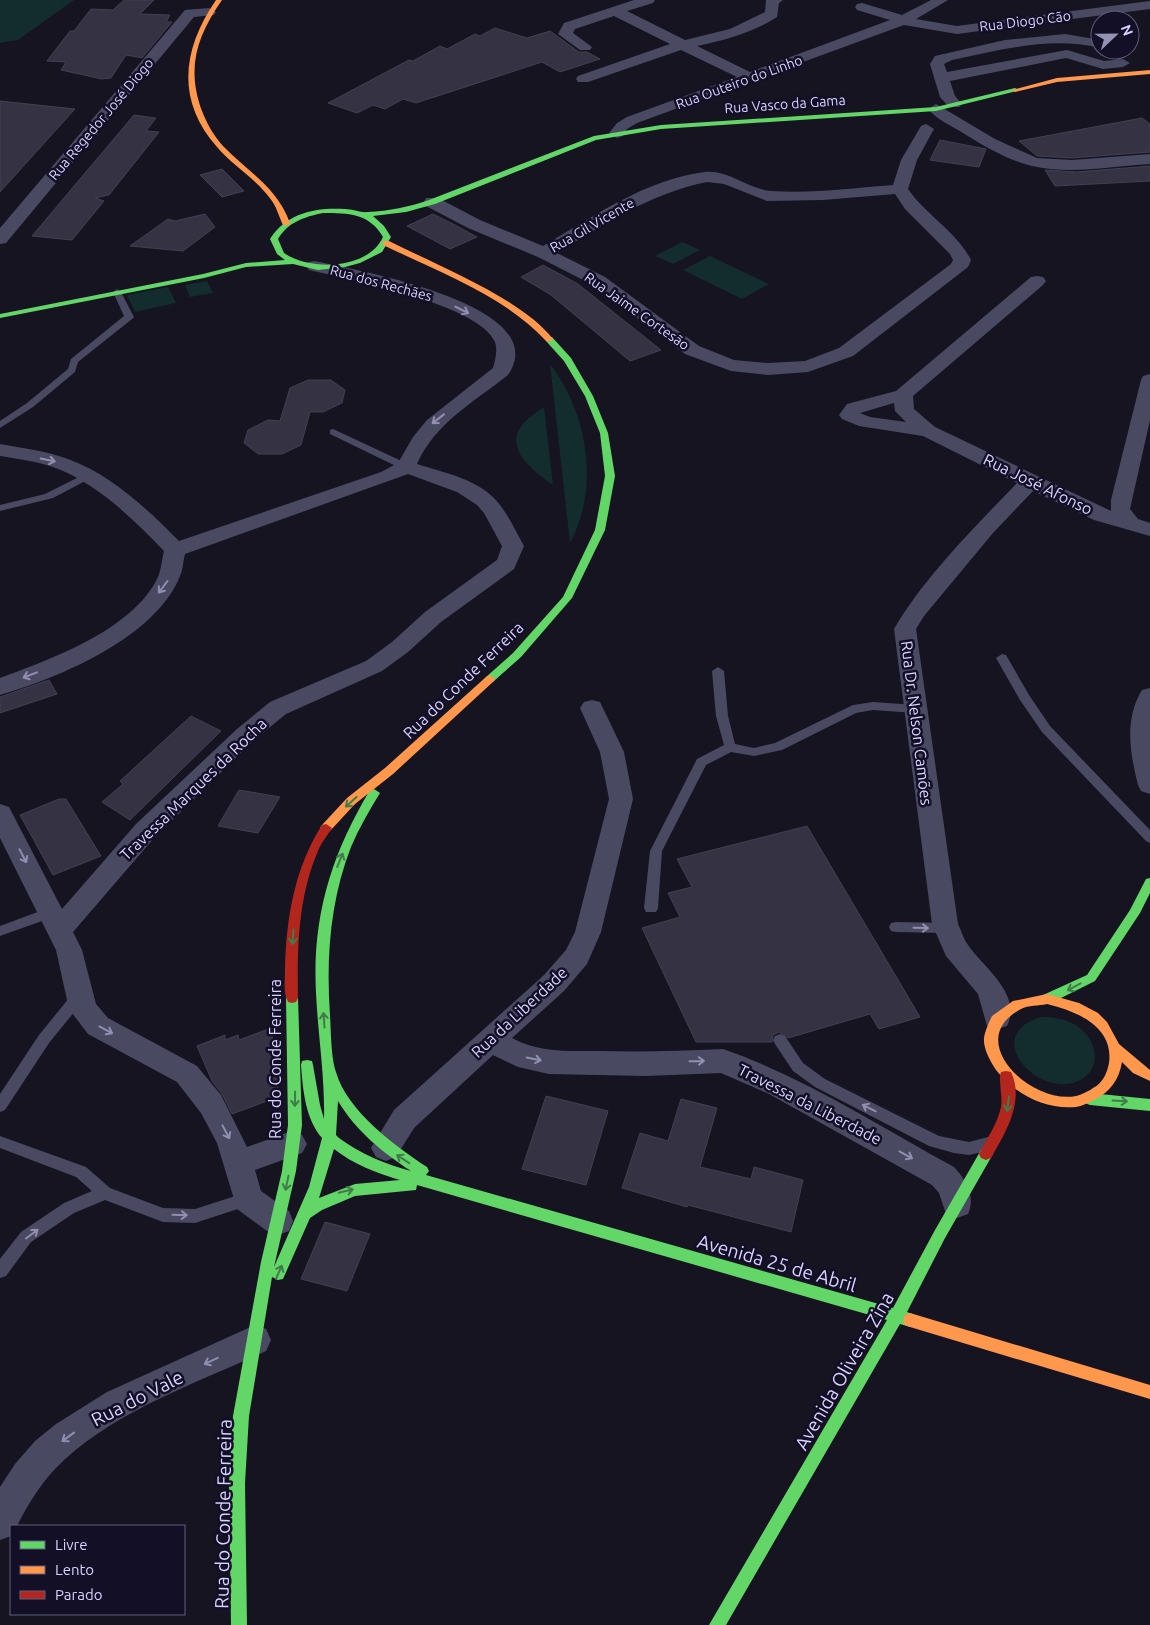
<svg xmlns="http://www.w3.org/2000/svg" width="1150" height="1625" font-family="Ubuntu,sans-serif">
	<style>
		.green { fill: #132c2d }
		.building { fill: #343243; stroke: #433f54 }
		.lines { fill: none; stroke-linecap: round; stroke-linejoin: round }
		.lane { fill: #4a4962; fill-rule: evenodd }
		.street { fill: #4a4962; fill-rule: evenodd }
		.fast { fill: #63d668; fill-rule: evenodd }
		.slow { fill: #ff974d; fill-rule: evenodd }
		.jam { fill: #b3261e; fill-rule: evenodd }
		.oneway { stroke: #928eb0 }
		.oneway2 { stroke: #3f7c4a }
		.labels { text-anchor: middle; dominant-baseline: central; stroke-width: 5; stroke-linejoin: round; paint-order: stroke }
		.far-street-label { font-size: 14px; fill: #d9d4ff; stroke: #130f26 }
		.street-label { font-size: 16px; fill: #d9d4ff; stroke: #130f26 }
		.near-street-label { font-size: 19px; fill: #d9d4ff; stroke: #130f26 }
	</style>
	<rect width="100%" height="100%" fill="#161421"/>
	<path class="green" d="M0 0H74L18 40 0 43Z
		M682 242 700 250 673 264 655 256Z
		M710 256 769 284 742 299 683 270Z
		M207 281 213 293 190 297 185 285Z
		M168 287 176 303 135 312 127 295Z
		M550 364C588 413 600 488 570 543Z
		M544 407 553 485C538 475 511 455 517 434 521 422 535 413 544 407Z
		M1041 1017C1054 1017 1066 1019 1077 1026 1098 1040 1103 1070 1078 1081 1037 1099 980 1035 1041 1017Z"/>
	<path class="building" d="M124 0H154L140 14 170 15 166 22H172L142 58 126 55 111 78 102 79 61 70 66 62 47 61 70 31H74L91 9 113 10Z
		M495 28 527 38 550 31 579 52H587L600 59 560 72 542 62 416 103 403 99 385 109 373 105 357 113 328 103 409 60 413 61 440 46 447 49 475 34 480 36Z
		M0 101 75 109 0 192Z
		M134 115 156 118 146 131 159 132 109 195 95 198 104 201 72 240 32 236Z
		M1142 118 1150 124V152L1072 158 1037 156 1019 141Z
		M940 140 986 149 979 167 930 160Z
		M1150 166V181L1055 186 1045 170 1076 172Z
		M222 169 244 191 222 197 200 175Z
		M205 214 215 227 183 251 130 246 168 219 175 221Z
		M433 214 455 225 477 237 450 249 407 226Z
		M543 265 578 284 661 350 630 361 551 295 521 277Z
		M308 380H331L345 390 342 403 323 412H310L301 445 282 454H258L244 443 248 430 268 420 280 421 290 388Z
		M49 680 57 694 0 713V697Z
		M191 716 221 731 130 820 102 802 123 784 120 781Z
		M239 790 280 797 258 833 218 826Z
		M59 799H66L101 856 53 875 20 815Z
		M807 826 920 1017 879 1029 870 1014 788 1038 779 1032 773 1035 772 1042H696L642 928 680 917 668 893 692 887 677 859Z
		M271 1028 277 1063 278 1097 232 1114 222 1094 212 1081 197 1046 225 1035V1040L238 1035 239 1040Z
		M546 1096 608 1111 586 1185 522 1169Z
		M681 1099 717 1108 700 1167 751 1179 754 1167 803 1180 791 1232 688 1205 687 1207 622 1188 640 1133 668 1141Z
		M325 1222 370 1234 347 1291 301 1279Z"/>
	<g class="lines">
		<path class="lane" d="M117 289 121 292 134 317 132 319 78 362 75 372 33 407 0 428V421L27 403 68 369 71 359 124 316 113 292Z
			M333 429 410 465 411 467 406 470 402 469 330 434V430Z
			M87 473 92 476 91 478 53 498 0 511V505L45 494Z
			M1002 654 1006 655 1029 695 1050 726 1150 830V843L1146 841 1042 732 1020 700 996 658Z
			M718 667 724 671 728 716 735 744 754 748 775 743 853 705 873 702 915 705 921 709 915 713 873 710 856 713 782 750 754 756 731 752 706 765 662 851 658 908 656 912H646L644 908 650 851 697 759 724 745 716 716 712 671Z
			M51 907 56 908 58 912 56 916 0 936V926Z
			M896 922 947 923 952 924 954 928 952 932 947 933 896 932 891 931 889 927 891 923Z
			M79 990 84 992 86 996 84 1000 49 1043 5 1110 0 1112V1094L39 1035 74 992Z
			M780 1034 785 1036 803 1063 825 1079 939 1136 969 1142 988 1137 993 1138 995 1143 993 1148 982 1152 969 1155 954 1153 929 1146 815 1087 793 1071 775 1044 773 1040 775 1036Z
			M0 1136 86 1167 110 1188 163 1208 195 1209 248 1192 253 1194 256 1199 253 1204 195 1223 163 1222 105 1200 74 1213 31 1242 6 1276 0 1278V1259L21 1232 64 1203 92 1191 76 1177 0 1148Z"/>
		<path class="street" d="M634 0H655L653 3 627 11 685 40 730 29 765 12 766 0H783L779 3 777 17C752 33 725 40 697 46L750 72 890 20 857 10 855 7 857 4 862 3 902 15 931 0H948L916 19 957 26 1150 1V9L957 34 904 25 637 123 627 129 623 136 617 138 609 133 617 123 627 117 737 77 681 50 588 82H578L576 79 578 76 670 44 614 16 575 29 573 33 592 47 590 50H580L558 34 564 23Z
			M209 8 216 12 214 15 194 17 6 243 0 244V228L185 10Z
			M1065 34 1100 40V48C1050 36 1001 50 952 60L944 64 947 72 1067 50 1104 61 1123 59 1130 63 1123 67 1103 69 1066 58 950 81 955 96 962 104 959 107H949L940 97 930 64 935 56 1005 40Z
			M936 104 995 139 1037 158 1072 160 1150 154V164C1112 166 1069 175 1032 166 1007 160 984 146 963 133 952 126 936 119 928 109Z
			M926 124 934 129 917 160 908 189C926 215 957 232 971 260L968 267 853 356 808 372 768 375 731 371 685 354 593 285 538 257 468 228 426 206 424 202 426 198H438L480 220 543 246C593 217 646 179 705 172 729 170 748 189 771 191 811 194 853 188 893 185L901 160 921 126ZM707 182 724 184 767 201 823 200 895 194 905 209 950 254 953 260 951 264 839 348 805 361 768 363 734 360 699 346 605 277 557 253C605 224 651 193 707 182Z
			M315 261C354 270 556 304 508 375 474 402 435 423 417 464 445 473 482 480 500 505 510 518 516 532 524 546L514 569 441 622 408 652 382 671 286 714 253 741 154 838 73 932 82 950 96 1004 108 1018 197 1066 221 1095 247 1147 292 1131 302 1135 307 1144 302 1153 255 1170 261 1191 289 1211 293 1221 289 1231 278 1235 267 1231 237 1209 217 1143 201 1113 177 1082 88 1034 69 1009 56 950 0 838V804L9 807 62 909 136 824 237 729 270 702 366 661 392 642 425 612 497 560 502 546 484 513 477 505 457 492 408 474 185 554C183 561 183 570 180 576 156 637 59 678 0 695V678C51 659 133 630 158 577 161 570 162 559 164 551 132 518 97 483 53 467 36 461 18 459 0 456V444C23 448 46 451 68 459 112 475 147 509 179 541L381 472 398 463 413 437 427 420 493 368C495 360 498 351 495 342 479 304 347 279 309 270L306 266 309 262Z
			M1037 276 1043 277 1046 281 1043 285 913 396 914 409 935 427 1111 511V500L1141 380 1143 376 1150 374V420L1130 509 1138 519 1150 523V536L1094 520 1033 491 993 533 924 616 916 629 958 924C961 930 963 937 966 942 981 966 1023 993 1007 1026L997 1029 987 1026 978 994 946 956 932 924 894 629C925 576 974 528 1017 483L923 436 859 426 842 419 839 415 847 404 896 391 1031 277ZM894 403 895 411 906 422 870 417 860 413Z
			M1150 688V794L1141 791 1138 785C1130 754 1124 719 1142 690Z
			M592 700 600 702 624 752 633 799 601 932 587 964 564 991 512 1038C539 1053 569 1051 599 1051 640 1052 682 1051 723 1049 804 1077 879 1126 954 1167 966 1180 976 1196 968 1214L957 1218 946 1214 939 1193 932 1185 769 1094 721 1073 646 1076 549 1074 518 1067 493 1055 414 1128 396 1157 386 1161 376 1157 371 1148 394 1110 544 975 566 950 575 932 609 799 600 752 580 708 584 702Z
			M255 1325 266 1329 271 1340 266 1351C197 1383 109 1413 55 1469 39 1486 27 1506 17 1526H11V1536L0 1540V1487L15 1464 35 1441 56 1424 107 1392Z"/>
		<path class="fast" d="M1015 88 1017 89V91L936 111 661 129 596 140 435 204 406 212 373 216 384 226 391 237 382 252 360 263 345 267 318 270 293 264 246 267 204 278 0 318V314L203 274 246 263 285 260 277 254 270 239C286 213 316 207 345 209 353 209 361 213 368 212 389 211 409 207 429 200L594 136 661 125 936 107ZM323 213C348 213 369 213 383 237 368 270 310 271 284 253L278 239C288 222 304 217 323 213Z
			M546 337H552L571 358 593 396 608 433 615 476 605 530 572 598 521 657 494 681 490 683 485 679 486 677 513 653 563 597 595 530 605 476 600 433 585 396 564 361 546 341Z
			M374 789 380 793C369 811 359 828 351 847 330 901 326 958 330 1015 331 1031 331 1058 336 1072 347 1111 395 1146 427 1167L429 1171 426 1175 893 1308 935 1230 981 1150 986 1148 991 1150 993 1154 945 1238 907 1312 915 1315 917 1320 915 1325 910 1327 900 1324 726 1625H709L887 1320 417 1185 416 1190 355 1196 322 1210 310 1218 283 1279 278 1280 272 1277 249 1416 245 1483 247 1625H231L229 1483 233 1416 261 1262 282 1171 288 1125 286 998 288 994 292 993 296 994 298 998 302 1125 296 1171 274 1267 309 1187 322 1138C305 1118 303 1090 301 1065L302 1061 307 1060 312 1061 313 1065 320 1105 324 1119C325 1077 318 1035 316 993 312 917 331 855 370 790ZM338 1101C356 1131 382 1152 411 1171 385 1164 361 1154 339 1138L336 1135ZM334 1149C353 1164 376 1173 400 1180L355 1184 319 1198Z
			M1150 878V893L1140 913 1095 981 1051 1003 1047 1004 1043 1003 1041 999 1043 995 1087 975 1130 910 1146 879Z
			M1090 1093 1150 1099V1111L1090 1105 1085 1103 1083 1099 1085 1095Z"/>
		<path class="slow" d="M216 0H222C197 36 186 68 202 111 207 124 214 136 223 146 249 173 276 186 290 223L289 225H283C279 217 277 208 272 201 257 179 234 167 217 147 175 100 183 48 216 0Z
			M1150 70V74L1057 82 1015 92 1012 90 1057 78Z
			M383 241H389C436 265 521 298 553 339L552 341H546C505 296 437 271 383 245Z
			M490 675 495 679 494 681 393 774 355 804 330 831H322L320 828 322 825 347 798 385 768 486 677Z
			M1047 994 1079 1003 1098 1013 1107 1022 1119 1044 1150 1070V1081L1133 1073 1122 1062C1119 1080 1110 1092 1094 1100 1088 1103 1082 1106 1076 1107 1045 1110 1015 1094 996 1070 991 1062 983 1049 984 1038 985 1031 989 1022 992 1016L1013 1001ZM1047 1004C1076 1011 1114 1026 1109 1063 1107 1073 1103 1083 1093 1088 1089 1091 1081 1095 1076 1096 1031 1105 962 1040 1021 1009 1028 1005 1039 1006 1047 1004Z
			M910 1313 1150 1385V1399L910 1327 905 1325 903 1320 905 1315Z"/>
		<path class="jam" d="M326 824 332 828C327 836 321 843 318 851 298 897 297 949 298 998L296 1002 292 1003 288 1002C283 993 285 981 285 971 286 920 294 869 322 825Z
			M1006 1071 1011 1072C1025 1101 1005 1134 991 1158L986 1160 981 1158 979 1154C987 1138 997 1125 1001 1107 1003 1097 998 1080 1001 1072Z"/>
	</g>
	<defs><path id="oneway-shaft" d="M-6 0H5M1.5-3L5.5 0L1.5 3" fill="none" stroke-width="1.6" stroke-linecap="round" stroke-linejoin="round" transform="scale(1.25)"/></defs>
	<g class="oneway">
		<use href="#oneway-shaft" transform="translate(462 310) rotate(26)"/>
		<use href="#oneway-shaft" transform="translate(438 419) rotate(142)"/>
		<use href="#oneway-shaft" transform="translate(48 460) rotate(12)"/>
		<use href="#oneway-shaft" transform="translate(163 587) rotate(127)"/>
		<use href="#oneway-shaft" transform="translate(30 675) rotate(159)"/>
		<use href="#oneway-shaft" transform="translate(23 856) rotate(62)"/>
		<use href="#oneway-shaft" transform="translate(921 928) rotate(1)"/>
		<use href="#oneway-shaft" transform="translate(106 1030) rotate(28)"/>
		<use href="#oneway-shaft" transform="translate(534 1059) rotate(12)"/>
		<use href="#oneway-shaft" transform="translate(697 1061) rotate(-1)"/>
		<use href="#oneway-shaft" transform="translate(869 1108) rotate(-153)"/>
		<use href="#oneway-shaft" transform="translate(226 1132) rotate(62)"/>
		<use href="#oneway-shaft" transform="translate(906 1155) rotate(29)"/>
		<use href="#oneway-shaft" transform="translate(180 1215) rotate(2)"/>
		<use href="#oneway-shaft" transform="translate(32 1234) rotate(-37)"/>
		<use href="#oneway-shaft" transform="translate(211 1361) rotate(155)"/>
		<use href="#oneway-shaft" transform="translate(68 1437) rotate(144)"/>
	</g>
	<g class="oneway2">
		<use href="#oneway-shaft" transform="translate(351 802) rotate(138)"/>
		<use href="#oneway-shaft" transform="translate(340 860) rotate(-68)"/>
		<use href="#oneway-shaft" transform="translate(293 937) rotate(94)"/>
		<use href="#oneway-shaft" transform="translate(1074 987) rotate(152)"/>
		<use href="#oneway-shaft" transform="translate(324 1020) rotate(-94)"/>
		<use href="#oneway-shaft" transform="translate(295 1099) rotate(91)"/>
		<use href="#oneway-shaft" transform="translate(1120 1101) rotate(3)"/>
		<use href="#oneway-shaft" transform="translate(1008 1104) rotate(97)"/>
		<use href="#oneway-shaft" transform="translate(403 1159) rotate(-147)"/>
		<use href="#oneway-shaft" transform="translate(287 1183) rotate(102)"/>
		<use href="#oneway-shaft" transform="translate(346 1191) rotate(-13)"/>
		<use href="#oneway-shaft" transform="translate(279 1272) rotate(-66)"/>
	</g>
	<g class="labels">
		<g class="far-street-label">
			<text transform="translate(1025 21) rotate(-7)">Rua Diogo Cão</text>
			<text transform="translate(739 82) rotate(-20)">Rua Outeiro do Linho</text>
			<text transform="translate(785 104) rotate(-4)">Rua Vasco da Gama</text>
			<text transform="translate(101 119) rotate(-50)">Rua Regedor José Diogo</text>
			<text transform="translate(592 225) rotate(-30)">Rua Gil Vicente</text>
			<text transform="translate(381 283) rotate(15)">Rua dos Rechães</text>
			<text transform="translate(637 311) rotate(35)">Rua Jaime Cortesão</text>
		</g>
		<g class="street-label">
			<text transform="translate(1038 484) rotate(26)">Rua José Afonso</text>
			<text transform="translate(463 680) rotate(-44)">Rua do Conde Ferreira</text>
			<text transform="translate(917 723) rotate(83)">Rua Dr. Nelson Camões</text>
			<text transform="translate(193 789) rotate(-44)">Travessa Marques da Rocha</text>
			<text transform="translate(519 1012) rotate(-43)">Rua da Liberdade</text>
			<text transform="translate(275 1059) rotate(-90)">Rua do Conde Ferreira</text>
			<text transform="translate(810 1104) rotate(27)">Travessa da Liberdade</text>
		</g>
		<g class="near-street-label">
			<text transform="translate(777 1263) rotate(16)">Avenida 25 de Abril</text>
			<text transform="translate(844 1371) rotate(-60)">Avenida Oliveira Zina</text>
			<text transform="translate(137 1398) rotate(-27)">Rua do Vale</text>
			<text transform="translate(223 1514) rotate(-89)">Rua do Conde Ferreira</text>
		</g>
	</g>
	<rect x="10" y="1525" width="175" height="90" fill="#130f26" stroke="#625e7d"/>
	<rect x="20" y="1541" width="25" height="8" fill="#63d668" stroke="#625e7d"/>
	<text x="55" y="1550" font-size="15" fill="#d9d4ff">Livre</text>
	<rect x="20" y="1566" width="25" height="8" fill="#ff974d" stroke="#625e7d"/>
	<text x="55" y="1575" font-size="15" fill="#d9d4ff">Lento</text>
	<rect x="20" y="1591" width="25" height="8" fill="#b3261e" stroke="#625e7d"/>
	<text x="55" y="1600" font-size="15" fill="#d9d4ff">Parado</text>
	<g transform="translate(1115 35) rotate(68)"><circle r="24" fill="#130f26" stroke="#625e7d"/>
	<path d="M0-4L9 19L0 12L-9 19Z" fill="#9591b1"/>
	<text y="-8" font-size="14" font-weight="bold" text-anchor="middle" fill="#d9d4ff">N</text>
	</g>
</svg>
